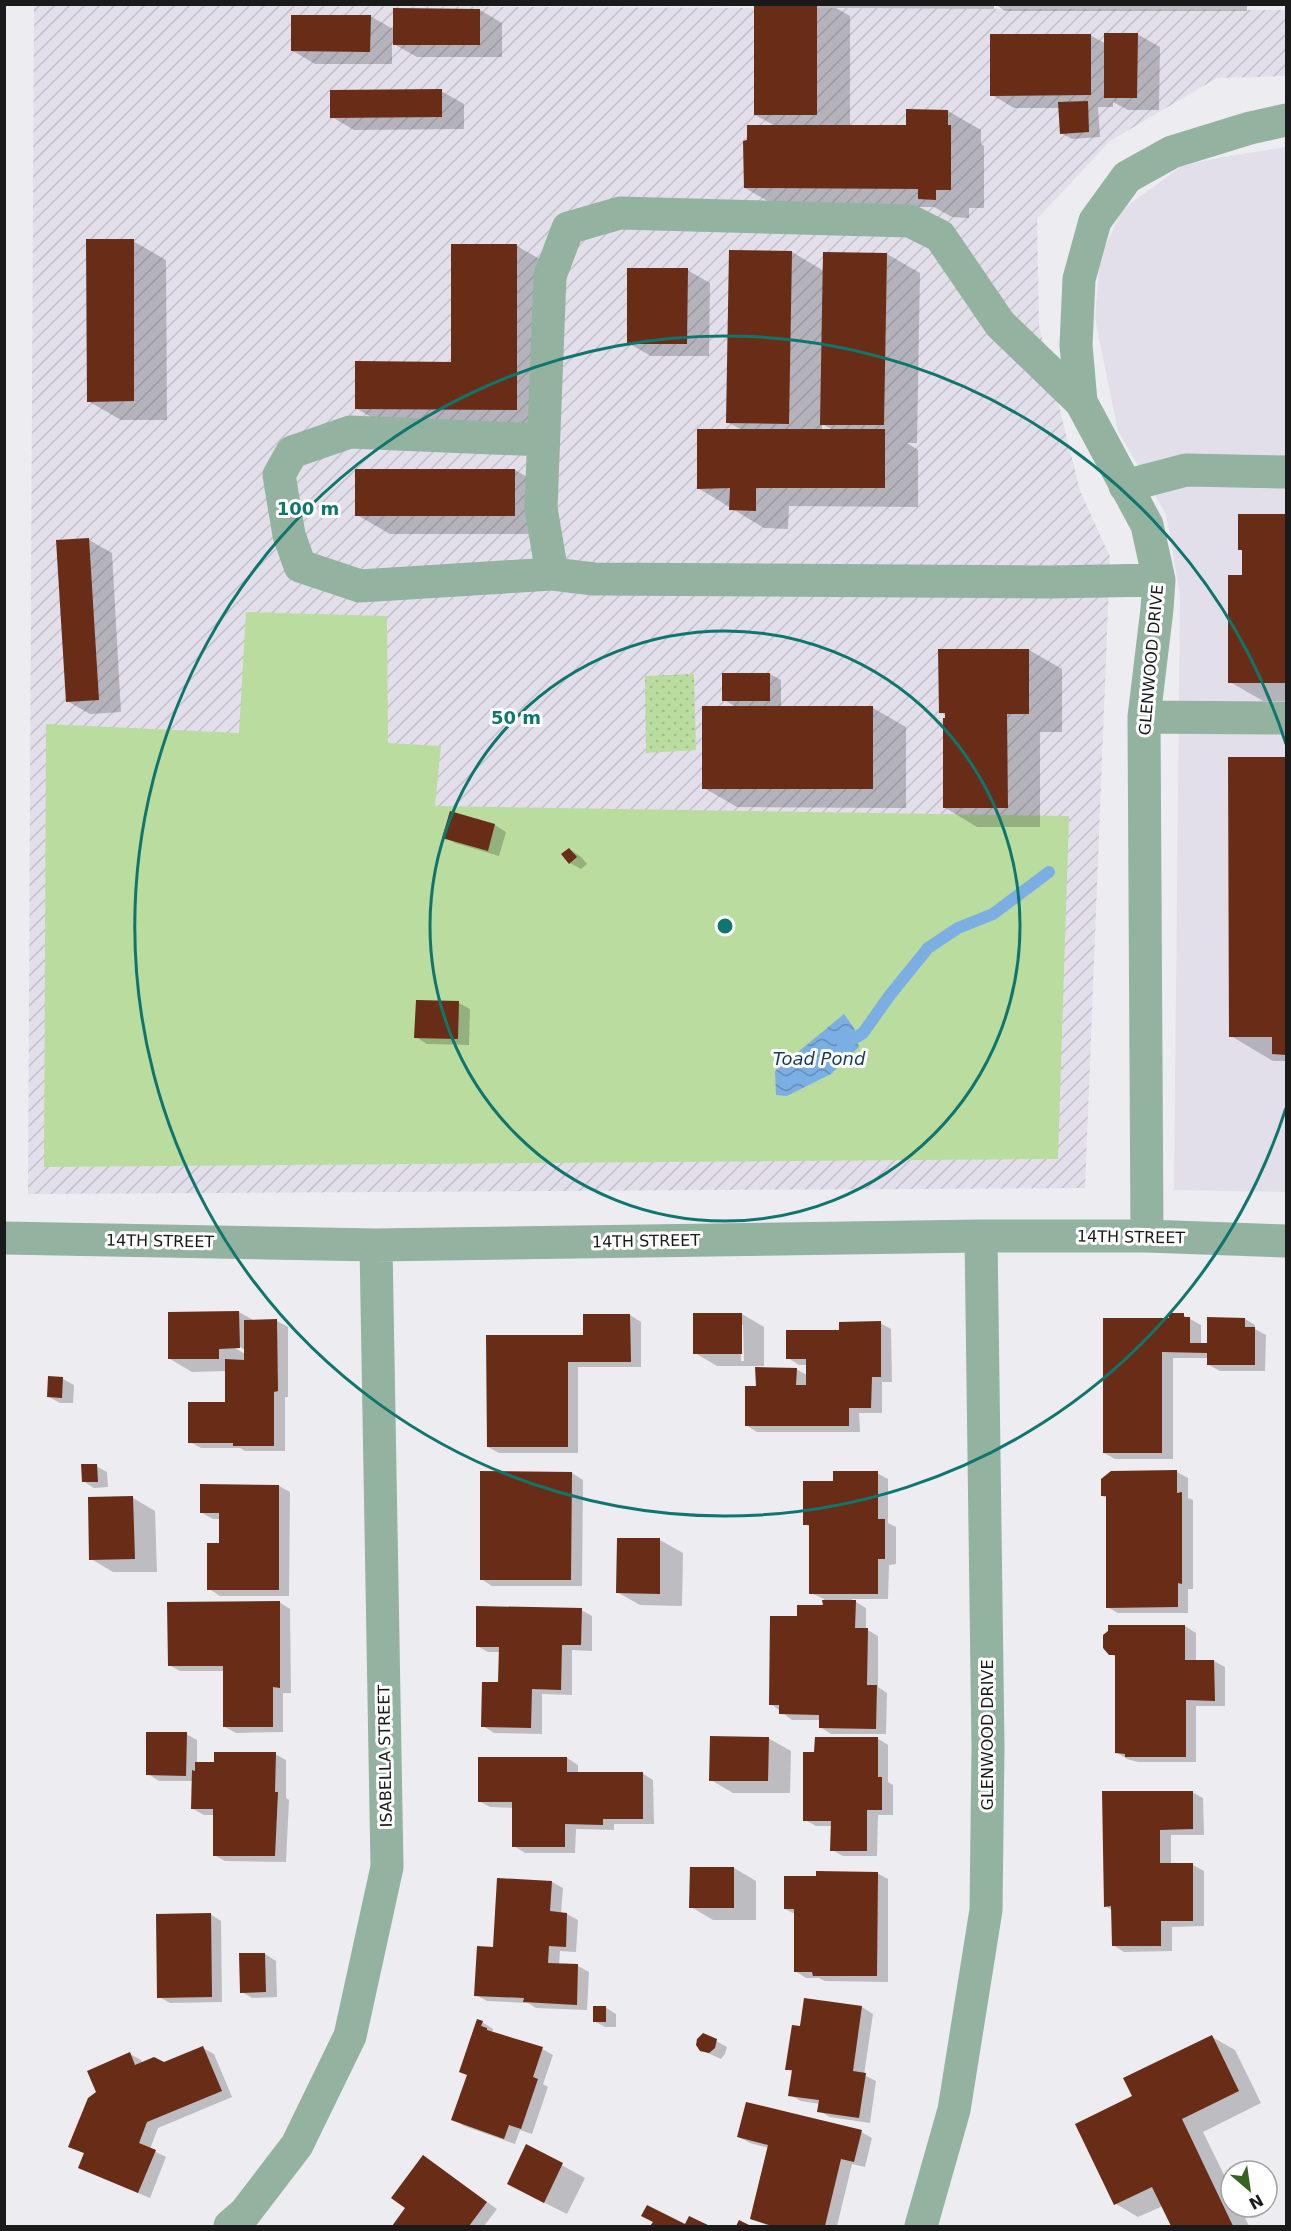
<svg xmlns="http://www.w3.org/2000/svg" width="1291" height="2231" font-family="'DejaVu Sans',sans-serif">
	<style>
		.built { fill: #e2dfea }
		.industrial { fill: url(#industrial-furrows) }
		.grass { fill: url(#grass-dots) }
		.garden { fill: #bbdc9f }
		.water { fill: url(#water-waves) }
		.shadow { fill: #0003; fill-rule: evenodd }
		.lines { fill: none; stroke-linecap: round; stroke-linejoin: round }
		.stream { stroke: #7bafe4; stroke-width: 12 }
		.building { fill: #692c16 }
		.minor { stroke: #93b2a0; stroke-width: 33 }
		.ring { fill: none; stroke: #0f766e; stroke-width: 3 }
		.labels { text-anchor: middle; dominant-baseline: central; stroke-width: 6; stroke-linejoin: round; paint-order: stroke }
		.street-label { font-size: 16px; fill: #1b1a1b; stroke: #fff }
		.water-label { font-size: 18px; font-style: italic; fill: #143a5d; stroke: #fff }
		.centre { fill: #0f766e; stroke: #fff; stroke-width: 3 }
		.ring-label { font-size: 18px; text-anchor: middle; font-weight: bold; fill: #0f766e; stroke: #fff; stroke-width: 6; stroke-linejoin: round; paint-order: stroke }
	</style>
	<defs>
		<pattern id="industrial-furrows" width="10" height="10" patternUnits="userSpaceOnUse" patternTransform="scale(1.5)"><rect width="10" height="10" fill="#e2dfea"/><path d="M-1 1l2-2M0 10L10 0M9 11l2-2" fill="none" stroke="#c1bfc8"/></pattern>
		<pattern id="grass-dots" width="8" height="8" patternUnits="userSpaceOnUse" patternTransform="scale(1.5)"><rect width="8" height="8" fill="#bbdc9f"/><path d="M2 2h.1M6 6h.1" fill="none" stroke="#a0bc88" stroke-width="1.8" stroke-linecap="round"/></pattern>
		<pattern id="water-waves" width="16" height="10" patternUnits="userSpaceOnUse" patternTransform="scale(1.5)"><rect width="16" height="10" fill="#7bafe4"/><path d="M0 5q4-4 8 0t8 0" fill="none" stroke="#648eb8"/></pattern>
	</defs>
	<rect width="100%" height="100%" fill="#edecf0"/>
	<path class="built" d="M1286 147V1192L1174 1190 1180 595 1166 514 1118 431 1095 319 1100 257 1123 209 1182 166 1222 157Z"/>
	<path class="industrial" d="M34 5 1286 10V76L1217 78 1110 141 1037 219 1039 326 1080 491 1110 557 1085 1188 28 1194Z"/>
	<path class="grass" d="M694 674 696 750 646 753 645 676Z"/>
	<path class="garden" d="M246 612 387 616 388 743 441 746 435 806 1069 816 1058 1159 44 1167 46 724 239 733Z"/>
	<path class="water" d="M844 1014 854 1028 859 1047 831 1074 787 1096 776 1095 775 1071Z"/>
	<path class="shadow" d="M755 4H994V9L836 8 850 16V127H907L948 111 981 130V144L984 146V208H969V218L952 217 934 207H778L745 188 777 127 755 115Z
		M995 4H1247V11H1005Z
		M480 10 502 23V57H417L392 43V64H315L293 51 370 16 395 30Z
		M1137 34 1160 47 1159 110H1128L1113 102V107H1098L1100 137 1072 139 1061 133 1060 108H1014L992 95 1090 35 1106 44Z
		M441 91 464 104V129L354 130 332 117Z
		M133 241 166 260 167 420H121L88 401Z
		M517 246 550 265V428H389L356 408 453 363Z
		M792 252 824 271 887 254 920 273 917 443H907L918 450V507L789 506 788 529 764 528 698 488 742 430 727 422ZM822 424 834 430H822Z
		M687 270 710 283 709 356H651L628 343Z
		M515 470 548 489V534H390L357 515Z
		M1239 516H1286V701H1263L1230 682 1243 577V551L1239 549Z
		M89 540 112 553 121 712 90 714 67 701Z
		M940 650H1029L1062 669V732H1040V827H977L944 807 947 716 940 712Z
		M770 674 781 680V707L873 708 906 727V808L737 807 704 788 736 707 724 700Z
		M1230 759H1286V1061H1273L1231 1036Z
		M451 813 495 825 506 832 499 856 455 843 444 837Z
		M569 849 580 856 587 864 581 869 570 863Z
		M418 1001 459 1003 470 1009 469 1045 427 1044 416 1037Z
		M239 1312 255 1321H277L288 1327V1397H285V1451H245L240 1448H201L190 1442 227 1404V1371L192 1372 170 1359ZM234 1343 245 1350V1354L232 1346Z
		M742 1314 764 1327V1366H717L695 1353ZM740 1325H743L744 1361H741Z
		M630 1315 641 1322V1367H578V1453H499L488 1447 585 1336Z
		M1183 1315 1201 1325V1344L1209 1345 1245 1319 1255 1325V1329L1266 1335 1265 1371H1220L1209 1365V1358H1173V1459H1115L1104 1453 1171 1319Z
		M880 1323 891 1329 892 1382H882V1413H859L860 1432H757L746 1425 757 1387 796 1369 807 1375V1365H799L788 1358 841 1331Z
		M49 1378 63 1379 74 1385 73 1403H60L49 1397Z
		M96 1466 107 1472 108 1487 94 1488 83 1481Z
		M1177 1472 1188 1478V1498L1193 1500V1589H1188V1613H1118L1107 1607V1498L1102 1496Z
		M572 1473 583 1480 582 1586H492L481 1579Z
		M877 1473 888 1479V1523L896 1527V1564L889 1565 888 1599H851L866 1608V1629L878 1636V1687L887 1693 886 1734H831L820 1727V1720H792L771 1704 799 1617 824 1606V1599L811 1593 810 1527 805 1524 835 1482Z
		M279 1486 290 1492 289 1596H220L209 1589 220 1544V1519H213L202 1513Z
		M133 1498 155 1511 157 1572H113L91 1559Z
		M618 1540H660L683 1553 682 1606 640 1605 617 1592Z
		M279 1602 290 1609 291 1693H283V1732L236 1733 225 1727 224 1671H180L169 1665Z
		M581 1610 592 1616V1651L572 1650V1695L542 1694V1734L494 1733 483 1726 499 1684 500 1652H488L477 1646Z
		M1185 1626 1196 1633V1661H1214L1225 1667V1706H1196V1762H1138L1127 1759 1116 1752V1657L1110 1653Z
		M186 1734 197 1740V1763H216L275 1754 286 1760V1798L289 1800 286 1862 225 1861 214 1855 215 1815H204L193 1809V1781H159L148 1774Z
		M768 1738 791 1751 790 1793H733L711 1780Z
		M877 1738 888 1745V1782L893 1785V1815H878L877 1856H843L832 1850V1826H816L805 1820 816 1753Z
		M567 1758 578 1765V1773H642L653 1780 654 1824H614V1830L576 1829 575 1853H525L514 1846V1808L490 1807 479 1801Z
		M1192 1792 1203 1798 1204 1835H1171V1865H1193L1204 1871V1926L1172 1927V1951L1124 1952 1113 1945 1112 1910 1105 1906 1104 1793Z
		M734 1868 756 1881V1920H713L691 1907Z
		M877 1873 888 1879V1982L825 1981 819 1978H806L795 1971V1914L785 1909 818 1877Z
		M552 1882 563 1888 561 1914H567L578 1920 576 1952 560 1951 559 1965 578 1966 589 1972 587 2010 536 2008 528 2003 487 2001 476 1995Z
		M210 1914 221 1921 222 2002 170 2003 159 1997Z
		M265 1954 276 1961 277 1997 252 1998 242 1992Z
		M805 2000 862 2007 873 2014 864 2075 876 2081 870 2123 830 2117 819 2111 820 2104 801 2101 790 2095 793 2072 787 2069 801 2027Z
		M605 2007 616 2014V2027H605L594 2021Z
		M482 2022 493 2029 492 2033 542 2049 553 2055 543 2084 548 2087 532 2134 520 2130 515 2144 464 2126 453 2119 468 2075 461 2071Z
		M1212 2037 1235 2050 1261 2103 1203 2132 1231 2189V2207H1240L1249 2226H1173L1163 2206 1138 2217 1116 2204 1077 2125 1134 2097Z
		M716 2041 727 2047 725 2054 721 2059 701 2050Z
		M203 2048 214 2054 232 2097 158 2128 150 2149 166 2157 150 2198 80 2168 85 2154 70 2146 98 2093 130 2054 141 2060 142 2064H164Z
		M861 2132 872 2138 865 2167 852 2164 837 2226H768L752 2218 769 2148 750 2143 739 2137Z
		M527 2146 585 2178 567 2214 531 2196Z
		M423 2157 497 2209 484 2226H394L407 2208Z
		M648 2207 686 2226 689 2218 706 2226H652L654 2222Z"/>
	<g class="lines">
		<path class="stream" d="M843 1045 863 1033 890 995 928 948 958 928 993 914 1049 872"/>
	</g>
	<path class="building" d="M754 4H817V115H754Z
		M393 8 480 9V45H393Z
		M291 15H371L370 52 291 51Z
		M1104 33H1138L1137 98H1104Z
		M990 34H1091V95L990 96Z
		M442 89V117L330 118V90Z
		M1088 101 1089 132 1060 134 1058 102Z
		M906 109 948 110V125H951V190H936V200L918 199V189L744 188 743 141 747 140V125H906Z
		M86 239H134V401L87 402Z
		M451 244H517V410L355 409V361L451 362Z
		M729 250 792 251 789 424 726 423Z
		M823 252 887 253 884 425H820Z
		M627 268H688L687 344H627Z
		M697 429H885V488H756V511L729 510 730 488 697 489Z
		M355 469H515V516H355Z
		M1238 514H1286V683H1228V575H1242V550H1238Z
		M89 538 99 700 66 702 56 540Z
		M938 649H1029V714H1007L1008 808H943V718H945V713H939Z
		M722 673H770V701H722Z
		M702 706H873V789H702Z
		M1228 757H1286V1055L1272 1054V1037H1229Z
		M450 811 495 824 488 851 442 838Z
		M569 848 577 857 569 864 561 854Z
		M416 1000 459 1001 458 1039 414 1038Z
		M239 1311 240 1348 219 1349V1359H168V1312Z
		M693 1313H742V1354H693Z
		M1169 1313H1184V1317H1190V1343H1207V1317L1245 1318V1327H1255V1365H1207V1353L1162 1352V1453H1103V1318H1169Z
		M583 1314H630L631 1362H568V1447H487L486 1335H583Z
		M277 1319 278 1391 274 1392V1446H233V1443H188V1402H225V1359L244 1360V1320Z
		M881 1321V1377H872L871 1408H849V1426H745V1386H756L755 1367 797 1368 796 1385H806V1359H786V1330H839V1322Z
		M48 1376 63 1377 62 1398 47 1397Z
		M81 1464H97L98 1482H82Z
		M1177 1470V1493L1182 1492V1584L1178 1583V1607L1106 1608V1496H1101V1479L1111 1471Z
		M480 1471 572 1472 571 1580H480Z
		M833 1471H878V1519H885V1559H878V1594H809V1525H803V1481H833Z
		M200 1484 279 1485V1590H207V1543H219V1513H200Z
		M133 1496 135 1559 89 1560 88 1497Z
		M617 1538H660V1594L616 1593Z
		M822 1600H856L855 1628H868L867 1685H877L876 1729 819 1728V1715L779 1714V1705H769L770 1616H797V1605H823Z
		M280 1601V1688L273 1687V1727H223V1666H168L167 1602Z
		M476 1606 582 1608 581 1645H562L561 1690 532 1689 531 1728 481 1727 482 1682H498L499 1647H476Z
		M1108 1625H1185V1660H1214L1215 1701 1186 1700V1757H1125V1754L1115 1753V1655H1109L1103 1648V1635L1108 1631Z
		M146 1732H187L186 1776 146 1775Z
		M710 1736 769 1737 768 1781H709Z
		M815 1737H878V1777H882V1810H867V1851H830L831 1821H803V1752H814Z
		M214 1752H276L275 1792H278L275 1856H213V1809H191L192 1770 195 1771V1762H214Z
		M478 1757H567V1772H643V1819H603V1825L565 1824V1847H512V1802H478Z
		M1102 1791H1193V1829L1160 1830V1863H1193V1921H1161V1946H1112L1111 1906 1104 1907Z
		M690 1867H734V1908H689Z
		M816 1871 878 1872 877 1976H813L812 1972H794V1909H784V1876H816Z
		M497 1878 552 1881 550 1911 567 1913 566 1947 549 1946 548 1963 578 1964 577 2005 523 2002 524 1998 474 1996 477 1946 493 1947Z
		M211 1913 212 1997 157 1998 156 1914Z
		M239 1953H265L266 1992 240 1993Z
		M804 1998 862 2006 853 2071 866 2073 859 2118 817 2112 819 2100 788 2096 792 2070H785L792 2025 800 2026Z
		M593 2006H606V2022H593Z
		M477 2019 483 2021 481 2026 487 2028V2030L543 2047 533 2077 538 2079 521 2129 509 2125 504 2139 451 2120 467 2075 459 2072Z
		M703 2033 717 2039 715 2048 709 2053 700 2051 696 2045 697 2039Z
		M1212 2035 1239 2091 1182 2119 1233 2226H1171L1152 2187 1114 2205 1075 2124 1132 2096 1123 2078Z
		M203 2046 222 2091 147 2122 139 2143 156 2150 138 2193 78 2168 84 2153 68 2147 88 2098 96 2092 87 2071 130 2052 135 2065 154 2057 164 2062Z
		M746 2102 862 2130 854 2162 841 2159 825 2226H772L750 2219 768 2145 737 2137Z
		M526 2144 563 2163 544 2203 507 2184Z
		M423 2155 487 2202 469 2226H392L405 2208 391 2198Z
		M647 2205 685 2224 689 2216 710 2226H650L653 2222 641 2216Z
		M739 2220 751 2226H736Z"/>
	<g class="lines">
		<path class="minor" d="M1081 402 1000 324 940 236 910 221 620 213 568 228 550 276 541 508 552 574 594 579 1049 582 1159 580
			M543 440 350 432 292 452 279 475 289 535 300 566 360 586 552 574
			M1125 486 1186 470 1286 472
			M1144 717 1286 718
			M1147 1236 1144 717 1157 609 1159 580 1147 525 1081 402 1076 345 1079 279 1095 221 1127 177 1172 152 1250 128 1286 120
			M4 1238 376 1245 981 1236H1147L1286 1241
			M230 2226 245 2213 297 2145 350 2036 387 1867 376 1245
			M921 2226 954 2110 986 1910 988 1747 981 1236"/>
	</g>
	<g class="ring">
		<circle cx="725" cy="926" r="295"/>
		<path d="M1286 1108A590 590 0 1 1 1286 744"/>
	</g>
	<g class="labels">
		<g class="street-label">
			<text transform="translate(1151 660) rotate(-85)">GLENWOOD DRIVE</text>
			<text transform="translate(1131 1237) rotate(1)">14TH STREET</text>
			<text transform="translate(160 1241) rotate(1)">14TH STREET</text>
			<text transform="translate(646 1241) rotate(-1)">14TH STREET</text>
			<text transform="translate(987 1735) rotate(-90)">GLENWOOD DRIVE</text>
			<text transform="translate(385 1756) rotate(-91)">ISABELLA STREET</text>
		</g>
		<g class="water-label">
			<text x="819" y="1058">Toad Pond</text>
		</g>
	</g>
	<circle cx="725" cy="926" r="9" class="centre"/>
	<g class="ring-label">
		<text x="308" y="515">100 m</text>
		<text x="516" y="724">50 m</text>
	</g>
	<rect width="1291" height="2231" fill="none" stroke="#1b1a1b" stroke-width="12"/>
	<g transform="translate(1249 2189) rotate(151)"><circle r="28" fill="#ffffff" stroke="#a4a3a4" stroke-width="1.5"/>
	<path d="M0-4.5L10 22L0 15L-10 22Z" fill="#356322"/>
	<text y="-9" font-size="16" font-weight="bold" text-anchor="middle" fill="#1b1a1b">N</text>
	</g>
</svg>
